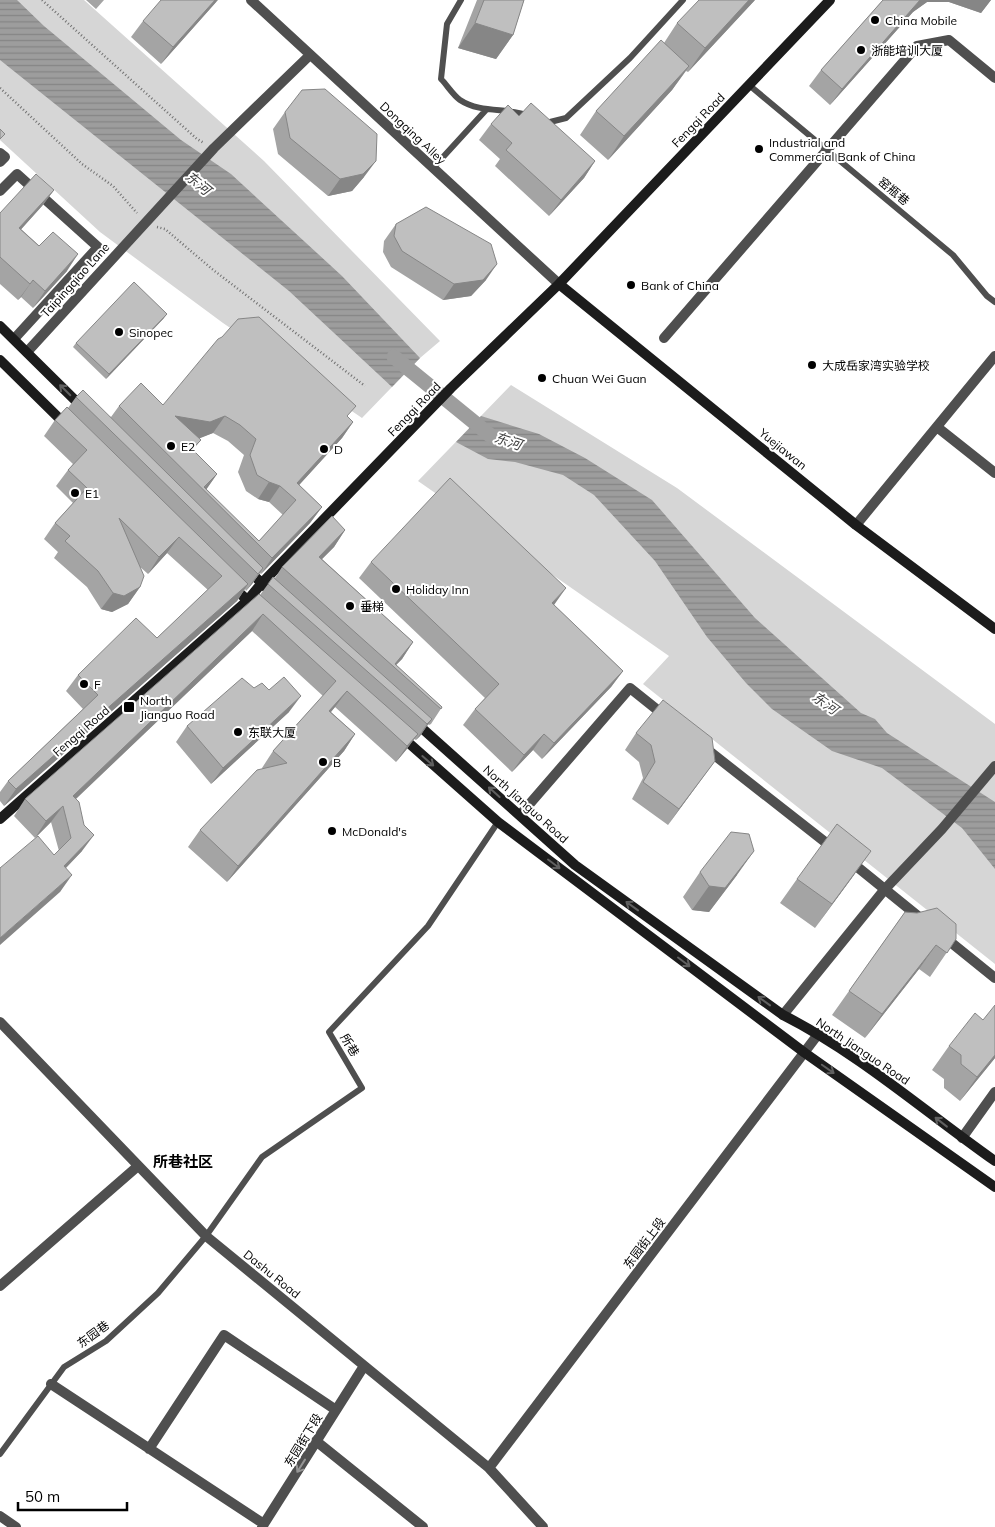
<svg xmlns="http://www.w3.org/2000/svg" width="995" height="1527" font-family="Mulish,'Noto Sans SC',sans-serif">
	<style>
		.green { fill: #d6d6d6 }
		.water { fill: url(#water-rules) }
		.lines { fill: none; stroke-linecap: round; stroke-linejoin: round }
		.canal { stroke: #9d9d9d; stroke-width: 15 }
		.path { stroke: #717171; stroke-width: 2.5; stroke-dasharray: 1 2.5; stroke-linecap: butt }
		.lane { stroke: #4f4f4f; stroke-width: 6 }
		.street { stroke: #4f4f4f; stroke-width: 10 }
		.secondary { stroke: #1c1c1c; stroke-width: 10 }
		.wall { fill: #a4a4a4; fill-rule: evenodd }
		.shaded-wall { fill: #868686 }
		.building { fill: #bfbfbf; stroke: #868686; fill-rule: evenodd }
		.oneway { stroke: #606060 }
		.oneway2 { stroke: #959595 }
		.poi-dot { fill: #000; stroke: #fff; stroke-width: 2 }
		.labels { text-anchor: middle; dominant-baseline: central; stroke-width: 4; stroke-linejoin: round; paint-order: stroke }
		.poi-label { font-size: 12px; fill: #000; stroke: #fff; text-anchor: start }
		.street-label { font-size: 12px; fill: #000; stroke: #fff }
		.water-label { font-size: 14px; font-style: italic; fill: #3e3e3e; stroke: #fff }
		.quarter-label { font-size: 15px; font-weight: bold; fill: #000; stroke: #fff }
	</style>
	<defs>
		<pattern id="water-rules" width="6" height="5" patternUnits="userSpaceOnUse" patternTransform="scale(1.25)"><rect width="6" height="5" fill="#9d9d9d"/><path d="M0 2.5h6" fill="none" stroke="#858585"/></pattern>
	</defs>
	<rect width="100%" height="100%" fill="#fff"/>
	<path class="green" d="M0 0H84L264 161 440 341 420 358 362 418 223 323 100 232 0 140Z
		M511 385 677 488 995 724V964L643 684 669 656 418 481Z"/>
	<path class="water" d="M0 0H17L44 26 181 140 231 174 342 276 420 358 392 387 289 291 0 60Z
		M481 416 539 434 585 458 652 500 755 618 861 713 875 719 887 733 995 802V869L962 828 882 768 832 751 772 709 746 683 707 637 655 561 594 495 563 475 515 462 488 459 456 442Z"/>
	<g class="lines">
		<path class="canal" d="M394 357 491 436"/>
		<path class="path" d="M42 0 197 139 204 143
			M0 88 82 164 113 186 137 213
			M157 227 165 229 212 269 365 386"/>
		<path class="lane" d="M461 0 447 24 441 79C447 85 453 95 460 100 481 114 508 107 530 116
			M749 85 953 255 987 296 995 302
			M546 123 566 118 630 58 683 0
			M433 168 486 110
			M0 1454 64 1367 106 1341 158 1293 206 1236 262 1157 362 1088 329 1032 428 926 498 822"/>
		<path class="street" d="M251 0 559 284
			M0 153 5 157 0 162
			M0 191 17 174 98 247 14 339
			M664 338 917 46 949 40 995 78
			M27 352 214 148 310 55
			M937 427 995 473
			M856 525 995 356
			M704 747 834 849
			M520 815 630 688 665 716
			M850 861 924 921
			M943 936 995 978
			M783 1015 885 889 942 829 995 766
			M0 1022 206 1236 489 1468 543 1527
			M962 1138 995 1092
			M0 1286 138 1166
			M51 1384 264 1524
			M316 1441 423 1527
			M149 1449 224 1335 336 1410
			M489 1468 819 1033
			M0 1516 16 1527
			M262 1527 364 1366"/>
		<path class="secondary" d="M559 284 856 525 995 629
			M0 326 83 408
			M0 360 67 426
			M247 569 274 595
			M232 586 258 610
			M415 722 575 865 783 1015C860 1054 925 1112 995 1161
			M402 737 498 822 805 1053 995 1187
			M0 819 247 601 261 584 451 388 559 284 830 0"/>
	</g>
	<path class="wall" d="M86 0H104L96 9Z
		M477 0H524L513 35 496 59 458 48Z
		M755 0 688 72 686 71 672 90 608 160 580 135 596 111 664 43 677 23Z
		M883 0H991L981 13 949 2H927L913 12 830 105 809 86 821 70Z
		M216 2 161 64 131 37 143 21Z
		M285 112 364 177 352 191 328 196 278 154 273 129Z
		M519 116 595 161 584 178 549 216 495 166 500 159 479 140 491 124Z
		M54 190 42 206 21 229 67 271 33 308 21 297 18 300 0 284V213Z
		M396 224 486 280 471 296 443 300 391 267 383 252 384 241Z
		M164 318 106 379 73 347 76 343Z
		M76 397 111 417 119 406 163 405 348 417 353 422 342 438 299 485 322 507 310 523 261 574 260 573 252 584 246 591 245 589 237 601 4 806 0 801V792L8 781 83 709 66 691 78 675 157 638 208 590 167 553 148 574 139 566 140 587 128 604 112 612 101 609 87 587 54 558 58 552 44 539 55 523 73 503 56 486 68 470 73 464 44 436 55 420 68 408ZM213 433 228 441 244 455 238 472 246 491 258 499 269 502 283 515 259 541 206 490 217 474 193 450 201 440 199 438Z
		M345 530 334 547 322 559 413 642 402 659 396 665 442 707 431 724 429 725 428 724 420 736 416 740 414 739 406 750 396 762 335 707 331 712 355 734 344 751 227 882 188 847 200 830 263 768H262L273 751 323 696 252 631 76 799 82 851 66 868 60 892 54 855 59 851 51 822 35 838 14 816 25 799 260 595 268 584 275 578 282 567Z
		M371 562 554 605 623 671 611 687 542 759 533 750 512 772 463 725 475 709 485 698 359 578Z
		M254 688 289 712 211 784 176 742 187 726Z
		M636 733 715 761 668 825 632 799 643 778 639 762 625 750Z
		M700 872 737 875 709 912 692 910 683 897Z
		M854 875 815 928 780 903 797 879Z
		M905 912 956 939 930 977 919 969 865 1038 832 1015Z
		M983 1020 995 1058 960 1101 944 1088V1079L932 1070 949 1046Z"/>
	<path class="shaded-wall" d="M215 0H218L161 64 173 47Z
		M749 0H755L688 72 705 48Z
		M920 0H991L981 13 949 2H927L913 12 830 105 842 89Z
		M475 23 513 35 496 59 458 48Z
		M689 66 672 90 608 160 624 136Z
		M376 161 364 177 352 191 328 196 340 179Z
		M595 161 584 178 549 216 561 200Z
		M54 190 42 206 8 244 19 228Z
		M78 254 67 271 33 308 45 291Z
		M497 264 486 280 471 296 443 300 454 284Z
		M33 280 21 297 18 300Z
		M167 314 164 318 106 379 109 374Z
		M175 416H225L213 433 198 439Z
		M353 422 342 438 290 495 297 483Z
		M217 474 205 491 203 489Z
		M269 482 280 486 269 502 258 499Z
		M322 507 310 523 261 574 272 558Z
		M345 530 334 547 308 573 319 557Z
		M179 537 167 553 148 574 159 557Z
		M263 568 252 584 246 591 258 574Z
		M248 584 237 601 4 806 16 789Z
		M140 587 128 604 112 612 101 609 113 593Z
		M566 588 554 605 540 619 552 603Z
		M263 614 252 631 64 810 73 796Z
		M413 642 402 659 394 667 393 666Z
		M623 671 611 687 542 759 554 743Z
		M347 691 335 707 318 727 329 711Z
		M301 696 289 712 211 784 223 768Z
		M432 719 420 736 416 740 427 724Z
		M355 734 344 751 227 882 238 866Z
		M418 734 406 750 396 762 407 746Z
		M544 734 533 750 512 772 524 755Z
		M715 761 703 777 668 825 679 809Z
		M63 806 51 822 35 838 46 821Z
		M94 835 82 851 52 882 64 866Z
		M754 851 737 875 709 912 692 910 709 886Z
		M871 851 854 875 815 928 832 904Z
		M72 875 60 892 0 945V938Z
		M936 945 919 969 865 1038 882 1014Z
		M995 1055V1058L960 1101 977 1077Z"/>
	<path class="building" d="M161 0H215L173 47 143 21Z
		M484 0H524L513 35 475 23Z
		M699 0H749L705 48 677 23Z
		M883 0H920L842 89 821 70Z
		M661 40 689 66 624 136 596 111Z
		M325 89 377 134 376 161 363 174 340 179 290 138 285 112 302 90Z
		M531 103 595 161 561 200 506 150 512 143 491 124 508 105 519 116Z
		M0 129 5 134 0 139Z
		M36 174 54 190 19 228 39 246 53 232 78 254 45 291 33 280 30 284 0 257V213Z
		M426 207 491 244 497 264 483 280 454 284 402 251 394 236 396 224Z
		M134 282 167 314 109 374 76 343Z
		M259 317 356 406 347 416 353 422 297 483 322 507 272 558 119 406 141 383 163 405 218 339 222 337 238 319ZM175 416 210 422 225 416 240 425 256 439 250 455 257 475 269 482 280 486 296 500 259 541 204 487 217 474 192 449 201 440Z
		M83 390 263 568 258 574 76 397Z
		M67 407 248 584 16 789 8 781 98 695 78 675 136 618 157 638 222 576 179 537 159 557 119 518 144 576 140 587 124 596 113 593 98 571 65 541 70 536 55 523 87 488 68 470 87 450 55 420Z
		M450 478 566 588 552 603 623 671 554 743 544 734 524 755 475 709 499 684 371 562Z
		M332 516 345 530 319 557 413 642 395 664 442 707 441 709 282 567Z
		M273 577 432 719 427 724 268 584Z
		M259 594 418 734 407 746 347 691 329 711 355 734 238 866 200 830 257 770 287 763 273 751 336 681 263 614 73 796 79 802 84 825 94 835 64 866 72 875 0 938V868L38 836 54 855 71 838 63 806 46 821 25 799Z
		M284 677 301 696 223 768 187 726 242 678 254 688 262 683 269 690Z
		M663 700 712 738 715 761 679 809 643 782 655 762 651 745 636 733Z
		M837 824 871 851 832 904 797 879Z
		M731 832 749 834 754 851 725 888 709 886 700 872Z
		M937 908 956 924V939L947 953 936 945 882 1014 849 991 905 912 917 913Z
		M995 1005V1055L977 1077 961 1064V1055L949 1046 975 1013 983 1020Z"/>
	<defs><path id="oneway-shaft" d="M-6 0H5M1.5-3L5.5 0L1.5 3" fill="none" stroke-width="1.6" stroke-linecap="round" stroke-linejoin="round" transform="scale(1.25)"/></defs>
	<g class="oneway">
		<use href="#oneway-shaft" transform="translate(65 390) rotate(-135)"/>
		<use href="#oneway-shaft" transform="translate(428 761) rotate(41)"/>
		<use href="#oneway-shaft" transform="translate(494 792) rotate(-138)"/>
		<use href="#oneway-shaft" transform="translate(554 864) rotate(37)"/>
		<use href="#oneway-shaft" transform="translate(632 906) rotate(-144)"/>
		<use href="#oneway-shaft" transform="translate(684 962) rotate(37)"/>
		<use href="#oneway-shaft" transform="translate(764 1001) rotate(-144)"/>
		<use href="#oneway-shaft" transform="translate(828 1069) rotate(35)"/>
		<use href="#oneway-shaft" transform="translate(941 1122) rotate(-142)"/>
	</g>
	<use class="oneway2" href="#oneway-shaft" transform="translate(301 1466) rotate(122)"/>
	<g class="poi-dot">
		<circle cx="875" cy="20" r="5"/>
		<circle cx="861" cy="50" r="5"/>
		<circle cx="759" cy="149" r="5"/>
		<circle cx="631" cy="285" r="5"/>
		<circle cx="119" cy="332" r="5"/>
		<circle cx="812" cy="365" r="5"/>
		<circle cx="542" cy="378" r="5"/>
		<circle cx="171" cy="446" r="5"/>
		<circle cx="324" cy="449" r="5"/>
		<circle cx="75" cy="493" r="5"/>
		<circle cx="396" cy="589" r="5"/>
		<circle cx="350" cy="606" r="5"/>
		<circle cx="84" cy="684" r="5"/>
		<rect x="123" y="701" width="12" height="12" rx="2.5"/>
		<circle cx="238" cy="732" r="5"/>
		<circle cx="323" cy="762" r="5"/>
		<circle cx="332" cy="831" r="5"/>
	</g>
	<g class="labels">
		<g class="poi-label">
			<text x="885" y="20">China Mobile</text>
			<text x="871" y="50">浙能培训大厦</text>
			<text x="769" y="142">Industrial and<tspan x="769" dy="14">Commercial Bank of China</tspan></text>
			<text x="641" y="285">Bank of China</text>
			<text x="129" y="332">Sinopec</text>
			<text x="822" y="365">大成岳家湾实验学校</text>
			<text x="552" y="378">Chuan Wei Guan</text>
			<text x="181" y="446">E2</text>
			<text x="334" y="449">D</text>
			<text x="85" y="493">E1</text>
			<text x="406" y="589">Holiday Inn</text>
			<text x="360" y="606">垂梯</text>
			<text x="94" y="684">F</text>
			<text x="140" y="700">North<tspan x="140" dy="14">Jianguo Road</tspan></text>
			<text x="248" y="732">东联大厦</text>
			<text x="333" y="762">B</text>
			<text x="342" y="831">McDonald's</text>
		</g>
		<g class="street-label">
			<text transform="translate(698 120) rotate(-46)">Fengqi Road</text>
			<text transform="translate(413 133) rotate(43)">Dongqing Alley</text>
			<text transform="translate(894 191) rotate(40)">窑瓶巷</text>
			<text transform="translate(75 280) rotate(-48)">Taipingqiao Lane</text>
			<text transform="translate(414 409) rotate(-46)">Fengqi Road</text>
			<text transform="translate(783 449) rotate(39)">Yuejiawan</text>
			<text transform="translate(81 731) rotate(-41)">Fengqi Road</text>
			<text transform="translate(526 804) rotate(42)">North Jianguo Road</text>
			<text transform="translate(350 1045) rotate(59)">所巷</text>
			<text transform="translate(863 1051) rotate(34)">North Jianguo Road</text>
			<text transform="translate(644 1243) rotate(-53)">东园街上段</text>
			<text transform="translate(272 1274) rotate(39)">Dashu Road</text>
			<text transform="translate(93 1334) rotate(-36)">东园巷</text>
			<text transform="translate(303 1440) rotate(-58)">东园街下段</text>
		</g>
		<g class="water-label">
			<text transform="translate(198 183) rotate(39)">东河</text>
			<text transform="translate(508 441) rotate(18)">东河</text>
			<text transform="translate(825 703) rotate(35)">东河</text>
		</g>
		<g class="quarter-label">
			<text x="183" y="1161">所巷社区</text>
		</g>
	</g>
	<path d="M18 1502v8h109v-8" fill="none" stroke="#000000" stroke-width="2.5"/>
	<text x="25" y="1502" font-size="15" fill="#000000" stroke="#ffffff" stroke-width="4" paint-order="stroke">50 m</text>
</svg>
